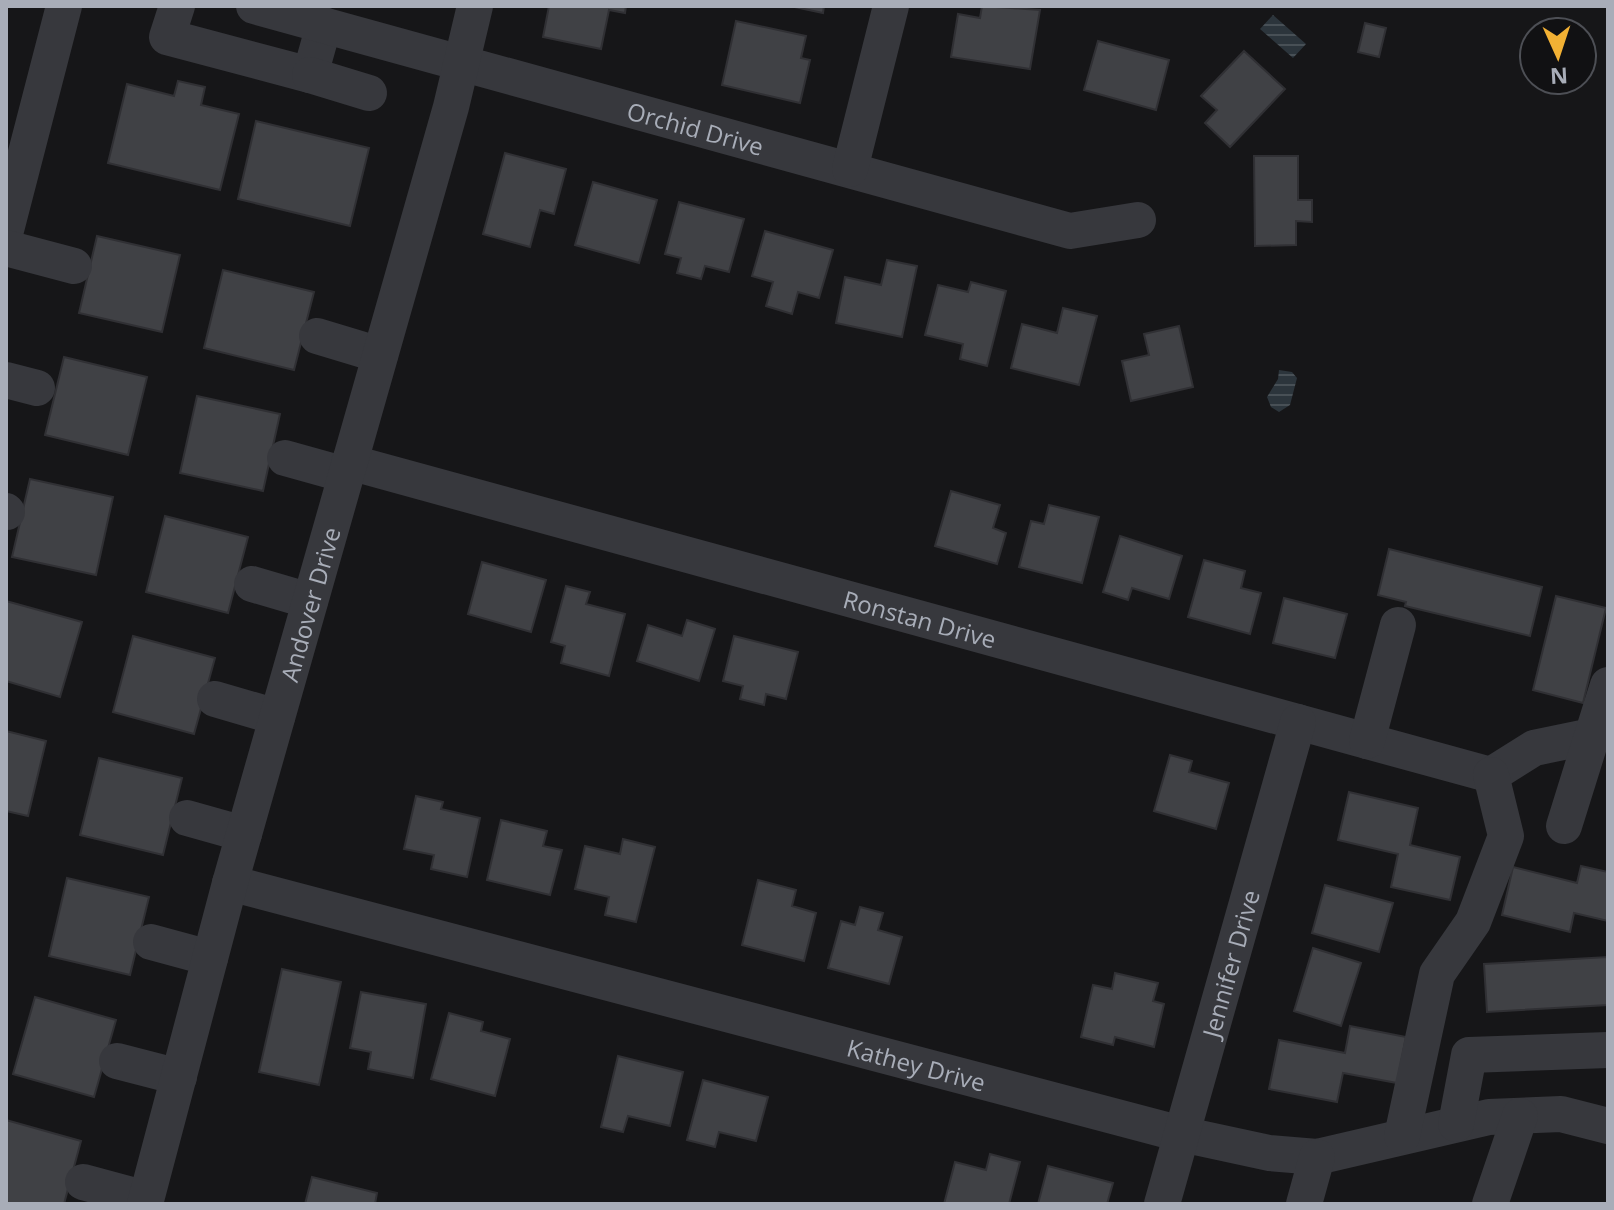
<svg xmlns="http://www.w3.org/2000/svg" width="1614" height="1210" font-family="'Open Sans',sans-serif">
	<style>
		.water { fill: url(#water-rules) }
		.building { fill: #404145; stroke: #303034; stroke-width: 2 }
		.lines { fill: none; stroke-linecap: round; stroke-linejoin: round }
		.minor { stroke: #37383d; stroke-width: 36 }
		.labels { text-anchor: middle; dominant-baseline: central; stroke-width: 8; stroke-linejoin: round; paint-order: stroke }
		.street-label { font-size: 24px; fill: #a8adb8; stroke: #111113 }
	</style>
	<defs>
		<pattern id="water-rules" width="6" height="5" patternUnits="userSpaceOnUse" patternTransform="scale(2)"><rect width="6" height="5" fill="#2c353c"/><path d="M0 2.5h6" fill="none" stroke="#485056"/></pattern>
	</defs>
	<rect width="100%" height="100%" fill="#161618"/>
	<path class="water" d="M1273 15 1306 44 1293 58 1260 29Z
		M1279 370 1292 372 1297 378 1290 405 1279 412 1271 407 1267 397 1278 379Z"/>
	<path class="building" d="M549 6H626L625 13 609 10 601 49 543 37Z
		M790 6H824L823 13Z
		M982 6 1040 10 1030 69 951 57 958 14 980 18Z
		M736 21 806 36 801 58 810 60 800 103 722 85Z
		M1365 23 1386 28 1379 57 1358 52Z
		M1098 41 1169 60 1156 110 1084 90Z
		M1244 51 1285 89 1230 147 1205 123 1217 110 1201 96Z
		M178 81 205 87 201 105 239 114 220 190 108 163 127 84 174 96Z
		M256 121 369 148 350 226 238 199Z
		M505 153 566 169 554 214 540 210 530 247 483 234Z
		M1254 156H1298V200H1312V222L1296 221V245L1255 246Z
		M593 182 657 200 639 263 575 245Z
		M679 202 744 219 729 272 705 266 701 279 677 273 681 258 665 254Z
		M765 231 833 250 819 298 798 292 792 314 766 306 773 282 752 276Z
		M97 236 180 255 162 332 79 313Z
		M887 260 917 266 902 337 836 323 845 277 881 285Z
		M223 270 314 292 294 370 204 348Z
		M971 282 1006 291 987 366 960 359 963 344 925 335 938 285 968 292Z
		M1063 308 1097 316 1079 385 1011 368 1022 324 1057 333Z
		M1179 326 1193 387 1131 401 1122 361 1149 355 1144 334Z
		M64 357 147 377 128 455 45 435Z
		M197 396 280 414 263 491 180 473Z
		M30 479 113 497 96 575 12 557Z
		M951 491 1000 505 993 528 1006 533 997 564 935 546Z
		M1049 505 1099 517 1082 583 1019 567 1031 521 1044 524Z
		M165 516 248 537 228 613 146 592Z
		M1120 536 1182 556 1169 599 1132 588 1128 600 1103 592Z
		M1389 549 1542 587 1530 636 1405 606 1406 602 1378 595Z
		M1204 560 1245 571 1241 588 1261 593 1250 634 1188 617Z
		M482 562 546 580 531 632 468 614Z
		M566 586 590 592 586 604 625 614 609 676 561 663 565 646 551 642Z
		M1556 596 1606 608 1583 703 1533 690Z
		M1284 598 1347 614 1335 658 1273 643Z
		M6 601 82 622 60 697 6 681Z
		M687 620 715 629 699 681 637 661 648 625 682 636Z
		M133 636 215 658 194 734 113 712Z
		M734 636 798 652 786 699 766 694 764 705 740 699 743 686 723 681Z
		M6 731 46 741 28 816 6 811Z
		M1170 755 1192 761 1189 772 1229 783 1216 829 1154 811Z
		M99 758 182 778 163 855 80 835Z
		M1349 792 1418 808 1410 845 1460 857 1450 900 1391 887 1398 854 1338 840Z
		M416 796 443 802 441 809 480 818 467 877 431 869 434 855 404 849Z
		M501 820 547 831 543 846 562 850 550 895 487 880Z
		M623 839 655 847 636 922 605 915 609 897 575 889 585 846 620 854Z
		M1581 866 1608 872V921L1574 913 1570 932 1502 915 1513 867 1577 883Z
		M67 878 149 897 130 975 49 956Z
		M758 880 796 890 792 906 816 913 804 961 742 945Z
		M1325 885 1393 903 1379 952 1312 933Z
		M860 907 883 913 878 930 902 937 889 984 828 968 841 921 855 925Z
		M1313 948 1361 963 1341 1026 1294 1011Z
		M1608 957V1005L1487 1012 1484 964Z
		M282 969 341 982 319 1085 259 1072Z
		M1115 973 1158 983 1153 1001 1164 1004 1154 1047 1115 1037 1113 1045 1081 1037 1093 985 1112 989Z
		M361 992 426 1004 413 1078 368 1069 371 1052 350 1048Z
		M35 997 116 1020 94 1097 13 1074Z
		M449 1013 483 1022 481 1031 510 1039 495 1096 431 1079Z
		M1350 1026 1406 1037 1397 1083 1343 1073 1337 1102 1269 1089 1279 1040 1345 1053Z
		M618 1056 683 1072 670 1126 628 1116 623 1132 601 1127Z
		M703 1080 768 1097 756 1141 719 1132 715 1147 687 1140Z
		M6 1120 81 1141 64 1204H6Z
		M990 1154 1020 1162 1009 1204H944L955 1162 986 1170Z
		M1048 1166 1113 1183 1107 1204H1038Z
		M312 1177 377 1193 375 1204H305Z"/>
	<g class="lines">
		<g class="minor">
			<path d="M177 6 167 37 310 75 324 25"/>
			<path id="s1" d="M254 6 1070 231 1138 220"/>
			<path d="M310 75 369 93"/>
			<path d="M850 169 891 6"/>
			<path d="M6 230 64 6"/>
			<path d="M6 248 74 266"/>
			<path d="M317 336 380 355"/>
			<path d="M6 380 37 388"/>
			<path d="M285 458 346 475"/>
			<path id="s2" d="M349 462 1491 775"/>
			<path d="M6 511 7 512"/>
			<path d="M252 584 310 601"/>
			<path d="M215 699 277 717"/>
			<path d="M1367 741 1398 625"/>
			<path d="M1491 775 1534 748 1592 736"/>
			<path d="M187 818 244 834"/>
			<path d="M1564 826 1608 685"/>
			<path id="s3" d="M230 883 1181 1134 1269 1153 1317 1157 1489 1117 1561 1114 1608 1126"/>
			<path d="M151 942 210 958"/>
			<path d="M117 1061 179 1077"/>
			<path d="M1456 1124 1469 1055 1608 1050"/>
			<path d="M1402 1136 1437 974 1473 922 1506 836 1491 775"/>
			<path d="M83 1182 146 1199"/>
			<path id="s4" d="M145 1204 230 883 451 107 475 6"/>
			<path id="s5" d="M1162 1204 1298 722"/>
			<path d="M1304 1204 1317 1157"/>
			<path d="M1490 1204 1520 1116"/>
		</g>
	</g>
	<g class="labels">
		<g class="street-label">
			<text stroke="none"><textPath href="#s1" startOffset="458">Orchid Drive</textPath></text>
			<text stroke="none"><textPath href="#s4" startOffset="622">Andover Drive</textPath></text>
			<text stroke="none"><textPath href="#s2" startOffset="592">Ronstan Drive</textPath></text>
			<text stroke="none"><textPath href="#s5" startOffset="250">Jennifer Drive</textPath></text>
			<text stroke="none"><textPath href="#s3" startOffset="710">Kathey Drive</textPath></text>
		</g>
	</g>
	<rect width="1614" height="1210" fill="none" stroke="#a8adb8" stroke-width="16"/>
	<g transform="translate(1558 56) rotate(177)"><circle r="38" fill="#111113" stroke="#4d4f55" stroke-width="2"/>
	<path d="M0-6L14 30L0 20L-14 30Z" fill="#f2b134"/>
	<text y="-12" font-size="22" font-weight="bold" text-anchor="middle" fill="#a8adb8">N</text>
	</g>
</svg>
